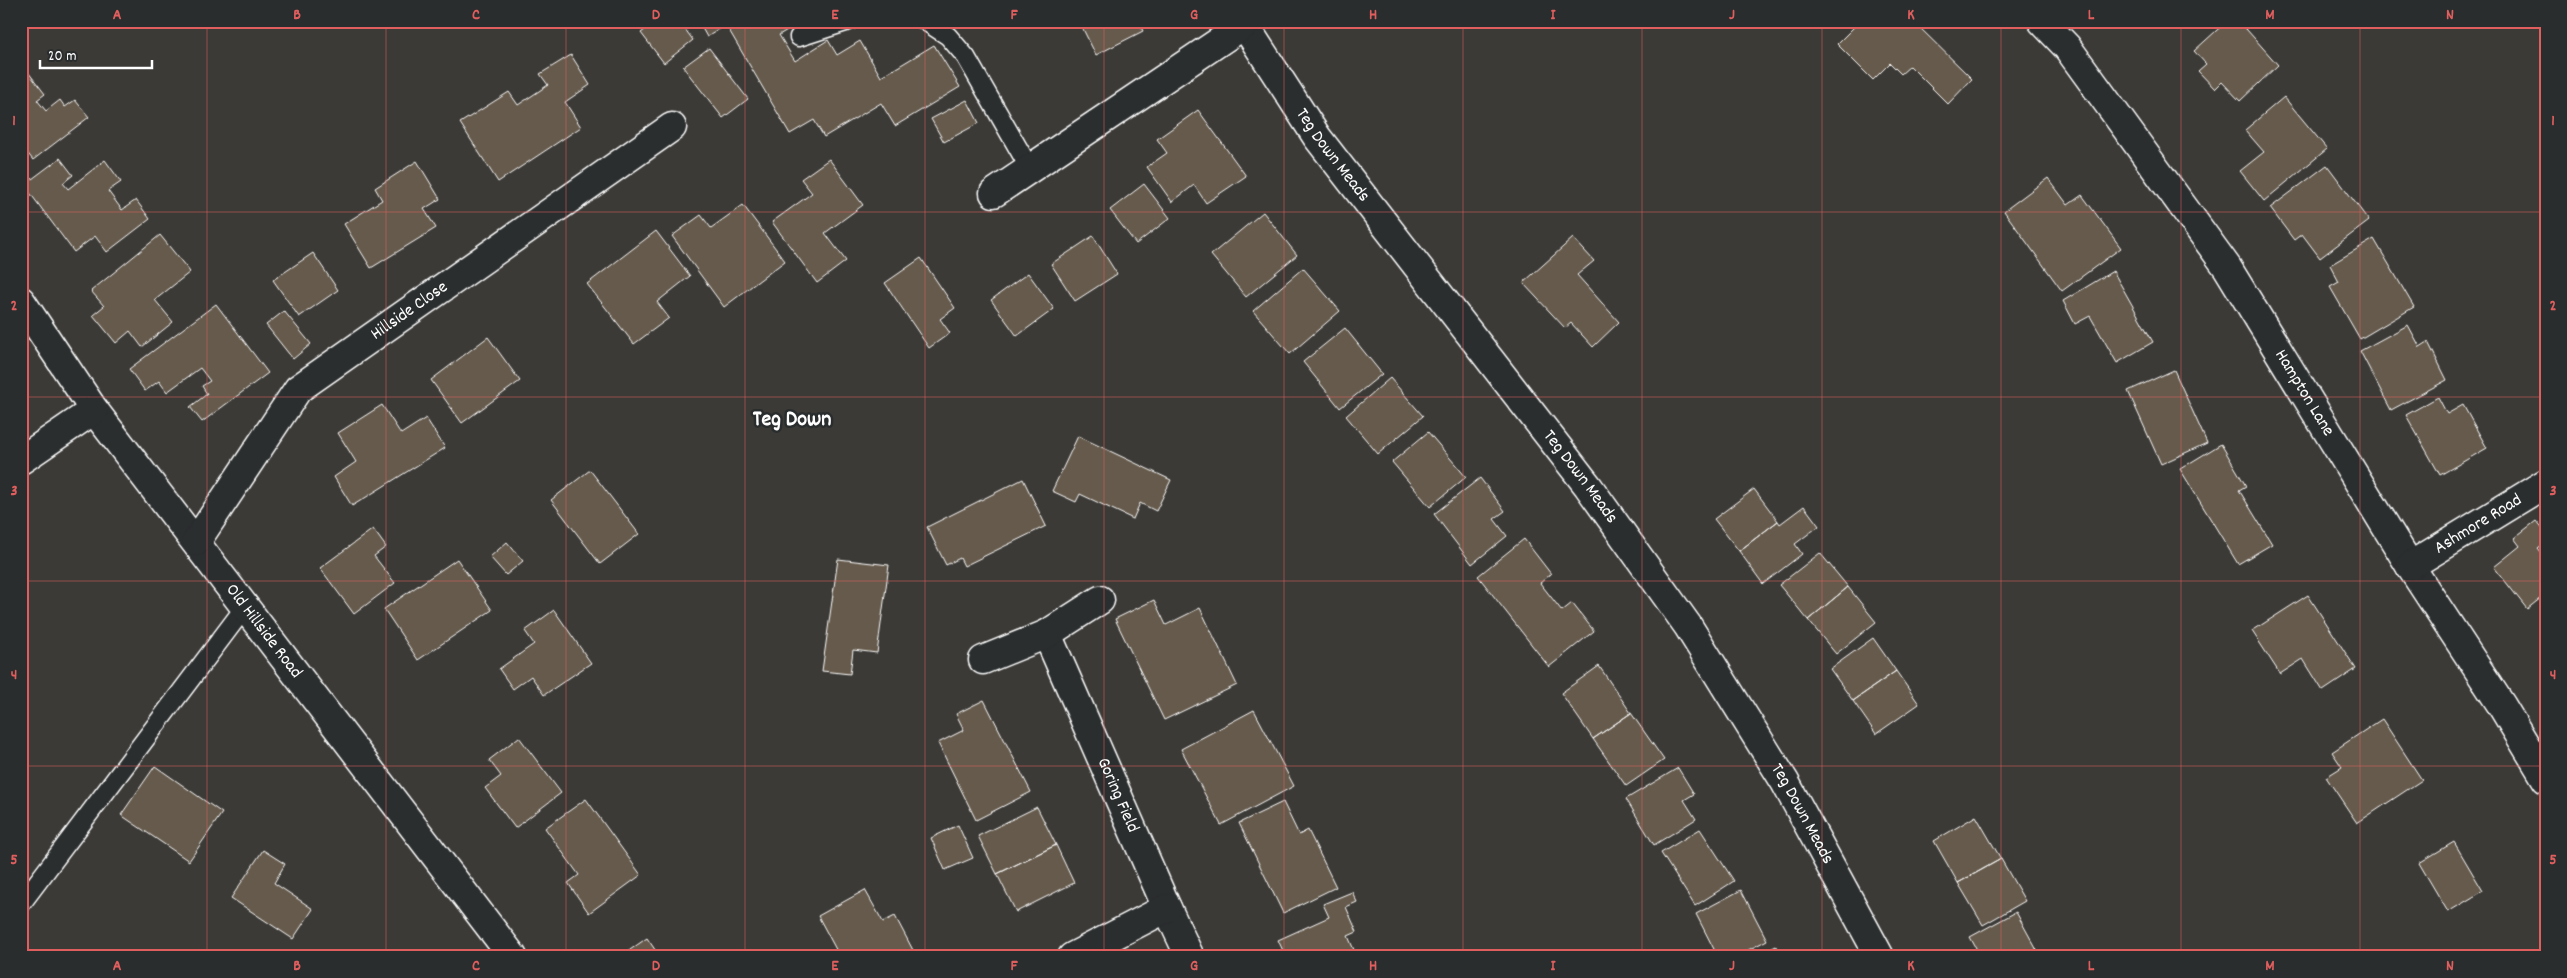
<svg xmlns="http://www.w3.org/2000/svg" width="2567" height="978" font-family="Dekko,sans-serif">
	<style>
		.building { fill: #655a4c; stroke: #fff }
		.lines { fill: none; stroke-linecap: round; stroke-linejoin: round }
		.service-casing { stroke: #fff; stroke-width: 21 }
		.minor-casing { stroke: #fff; stroke-width: 31 }
		.service { stroke: #2a2d2e; stroke-width: 18 }
		.minor { stroke: #2a2d2e; stroke-width: 28 }
		.grid { fill: none; stroke: #e05e5e; stroke-width: 1; stroke-opacity: 0.55 }
		.labels { text-anchor: middle; dominant-baseline: central; stroke-width: 5; stroke-linejoin: round; paint-order: stroke }
		.street-label { font-size: 18px; fill: #fff; stroke: #2a2d2e }
		.district-label { font-size: 22px; font-weight: bold; fill: #fff; stroke: #2a2d2e }
		.neatline { fill: none; stroke: #e05e5e; stroke-width: 2 }
		.grid-label { font-size: 16px; text-anchor: middle; font-weight: bold; fill: #e05e5e }
	</style>
	<rect width="100%" height="100%" fill="#3c3a37"/>
	<filter id="ink" filterUnits="userSpaceOnUse"><feTurbulence type="fractalNoise" baseFrequency=".02" numOctaves="2"/><feDisplacementMap in="SourceGraphic" scale="10" xChannelSelector="R" yChannelSelector="G"/><feConvolveMatrix kernelMatrix="1 2 1 2 8 2 1 2 1" color-interpolation-filters="sRGB"/></filter>
	<g filter="url(#ink)">
		<path class="building" d="M656 21H679L693 40 664 63 641 33Z
			M698 21H802L779 35 795 61 828 40 837 55 860 41 881 77 934 45 960 87 895 126 881 103 824 137 814 120 790 134 726 25 707 37Z
			M1079 21H1138L1143 31 1096 55Z
			M1860 21H1913L1972 79 1948 104 1910 66 1901 74 1890 63 1873 80 1837 44Z
			M2227 21H2239L2278 65 2240 101 2222 82 2215 89 2198 71 2206 64 2194 51Z
			M709 48 748 99 723 118 683 67Z
			M571 55 590 85 565 102 581 127 498 182 460 123 509 92 518 105 548 85 540 74Z
			M28 72 45 94 37 100 46 111 60 100 65 107 75 100 89 117 33 160 21 145V78Z
			M2284 97 2327 149 2264 201 2240 171 2264 152 2245 130Z
			M967 100 979 123 944 142 931 119Z
			M1198 110 1246 176 1206 203 1194 185 1172 202 1147 167 1167 153 1157 139Z
			M60 158 73 175 63 183 68 189 105 160 121 182 108 191 122 210 136 200 150 219 107 252 95 236 74 252 24 185Z
			M829 159 863 205 825 233 846 261 817 283 772 222 812 193 801 179Z
			M417 161 440 199 424 209 436 228 371 268 344 224 382 200 375 188Z
			M2327 165 2369 221 2320 258 2302 234 2294 240 2270 208Z
			M2048 178 2068 205 2082 195 2121 248 2062 291 2004 211Z
			M1144 184 1170 218 1136 244 1110 210Z
			M743 205 785 261 724 307 672 236 701 215 711 228Z
			M1263 212 1297 255 1246 297 1211 255Z
			M656 231 690 276 657 302 669 318 634 344 587 284Z
			M160 235 190 272 155 300 173 322 142 347 130 331 116 343 93 315 104 306 91 291Z
			M1093 236 1117 274 1075 301 1051 264Z
			M1573 238 1594 261 1577 275 1619 322 1593 347 1571 323 1565 328 1523 283Z
			M2374 239 2414 307 2360 339 2330 287 2339 282 2330 265Z
			M313 253 338 290 299 317 273 280Z
			M921 258 955 308 940 319 950 333 929 348 885 283Z
			M1303 268 1340 311 1290 354 1253 311Z
			M2113 271 2153 342 2117 363 2090 316 2075 324 2063 301Z
			M1028 273 1054 309 1017 336 991 300Z
			M216 304 268 373 202 422 190 407 207 394 202 386 210 381 200 368 167 392 159 381 145 391 129 369Z
			M284 311 311 344 293 359 266 325Z
			M2408 325 2420 347 2428 342 2447 380 2391 410 2360 351Z
			M1345 328 1382 374 1340 408 1303 362Z
			M488 337 520 381 462 423 431 380Z
			M2174 370 2207 443 2161 464 2128 391Z
			M1390 378 1423 416 1378 454 1346 416Z
			M2438 397 2447 414 2463 405 2487 448 2440 475 2406 415Z
			M382 405 401 434 426 418 445 448 352 506 334 477 356 462 338 433Z
			M1428 432 1466 477 1430 507 1392 462Z
			M1078 436 1171 480 1156 511 1140 503 1133 519 1080 494 1076 502 1052 491Z
			M2221 444 2246 486 2239 490 2272 544 2238 564 2180 469Z
			M590 470 639 534 600 564 551 500Z
			M1480 478 1505 511 1494 519 1507 536 1472 564 1434 514Z
			M1023 479 1046 526 964 566 960 558 946 565 927 527Z
			M1754 489 1778 521 1739 551 1714 519Z
			M1804 506 1819 526 1795 544 1802 554 1763 584 1739 551 1778 521 1780 524Z
			M2536 521 2546 533V543L2538 549 2546 559V594L2527 609 2494 567 2520 546 2514 538Z
			M373 529 386 547 374 556 395 583 354 614 320 568Z
			M1524 539 1551 574 1540 583 1562 611 1572 603 1594 631 1549 667 1478 576Z
			M507 542 523 561 506 575 490 557Z
			M1820 553 1848 587 1808 620 1779 585Z
			M457 559 492 610 418 660 384 609Z
			M838 559 889 565 877 653 853 650 850 674 822 671Z
			M1848 587 1876 622 1836 654 1808 620Z
			M2308 595 2356 669 2323 691 2303 659 2280 674 2252 631Z
			M1154 600 1166 625 1200 608 1237 685 1164 720 1115 619Z
			M554 610 591 663 544 695 531 676 513 689 499 669 534 644 525 631Z
			M2546 615V630L2538 621Z
			M1873 638 1896 671 1853 701 1830 669Z
			M1599 666 1631 713 1593 739 1561 693Z
			M1896 671 1919 704 1876 734 1853 701Z
			M984 700 1031 792 976 820 938 743 964 730 956 714Z
			M1254 710 1294 786 1221 825 1181 749Z
			M1631 713 1664 760 1626 786 1593 739Z
			M2382 719 2422 780 2357 823 2326 777 2342 767 2332 752Z
			M519 737 561 793 515 828 485 788 501 776 489 760Z
			M155 766 222 813 189 861 121 815Z
			M1678 768 1694 794 1684 800 1696 819 1654 845 1626 799Z
			M586 799 641 875 589 913 568 883 579 875 545 828Z
			M1283 802 1299 835 1308 830 1336 887 1283 913 1239 823Z
			M1037 807 1056 845 997 874 978 836Z
			M1976 816 2001 859 1958 883 1934 841Z
			M958 825 973 858 945 870 931 838Z
			M1700 829 1734 881 1695 906 1661 853Z
			M2454 842 2483 891 2448 912 2419 863Z
			M1056 845 1074 883 1016 912 997 874Z
			M263 850 285 864 274 883 313 909 293 939 231 898Z
			M2001 859 2025 901 1983 925 1958 883Z
			M865 890 883 922 895 916 914 952 906 957H853L852 954 840 957 818 916Z
			M1741 890 1767 940 1735 957H1718L1696 914Z
			M1352 892 1357 902 1346 907 1357 932 1348 936 1357 957H1286L1278 940 1329 917 1323 904Z
			M2016 912 2039 954 2033 957H1981L1970 937Z
			M647 938 660 957H620Z
			M1776 946 1781 957H1755Z"/>
		<g class="lines">
			<g class="service-casing">
				<path id="service" d="M925 21 948 36 966 57 1030 169
					M799 37 849 21
					M21 904 245 607"/>
			</g>
			<g class="minor-casing">
				<g id="minor">
					<path id="s1" d="M1242 21 1317 137 1588 486 1688 626 1785 782 1880 957"/>
					<path id="s2" d="M2042 21 2067 47 2227 267 2410 566 2502 706 2546 779"/>
					<path d="M994 193 1244 25"/>
					<path id="s3" d="M21 301 94 410 513 957"/>
					<path d="M21 460 94 410"/>
					<path id="s4" d="M196 542 298 389 672 127"/>
					<path id="s5" d="M2410 566 2546 483"/>
					<path id="s6" d="M1047 634 1167 908 1190 957"/>
					<path d="M983 660 1047 634 1100 600"/>
					<path d="M1072 957 1167 908"/>
				</g>
			</g>
			<use href="#service" class="service"/>
			<use href="#minor" class="minor"/>
		</g>
	</g>
	<path class="grid" d="M207 21V957M386 21V957M566 21V957M745 21V957M925 21V957M1104 21V957M1284 21V957M1463 21V957M1642 21V957M1822 21V957M2001 21V957M2181 21V957M2360 21V957M21 212H2546M21 397H2546M21 581H2546M21 766H2546"/>
	<g class="labels">
		<g class="street-label">
			<text stroke="none"><textPath href="#s1" startOffset="162">Teg Down Meads</textPath></text>
			<text stroke="none"><textPath href="#s4" startOffset="320">Hillside Close</textPath></text>
			<text stroke="none"><textPath href="#s2" startOffset="456">Hampton Lane</textPath></text>
			<text stroke="none"><textPath href="#s1" startOffset="568">Teg Down Meads</textPath></text>
			<text stroke="none"><textPath href="#s5" startOffset="80">Ashmore Road</textPath></text>
			<text stroke="none"><textPath href="#s3" startOffset="410">Old Hillside Road</textPath></text>
			<text stroke="none"><textPath href="#s6" startOffset="176">Goring Field</textPath></text>
			<text stroke="none"><textPath href="#s1" startOffset="972">Teg Down Meads</textPath></text>
		</g>
		<g class="district-label">
			<text x="792" y="420">Teg Down</text>
		</g>
	</g>
	<rect width="2567" height="978" fill="none" stroke="#2a2d2e" stroke-width="55"/>
	<path d="M40 60v8h112v-8" fill="none" stroke="#ffffff" stroke-width="2.5"/>
	<text x="48" y="60" font-size="15" fill="#ffffff" stroke="#2a2d2e" stroke-width="4" paint-order="stroke">20 m</text>
	<rect x="28" y="28" width="2512" height="922" class="neatline"/>
	<g class="grid-label">
		<text x="117" y="19">A</text>
		<text x="297" y="19">B</text>
		<text x="476" y="19">C</text>
		<text x="656" y="19">D</text>
		<text x="835" y="19">E</text>
		<text x="1014" y="19">F</text>
		<text x="1194" y="19">G</text>
		<text x="1373" y="19">H</text>
		<text x="1553" y="19">I</text>
		<text x="1732" y="19">J</text>
		<text x="1911" y="19">K</text>
		<text x="2091" y="19">L</text>
		<text x="2270" y="19">M</text>
		<text x="2450" y="19">N</text>
		<text x="14" y="125">1</text>
		<text x="2553" y="125">1</text>
		<text x="14" y="310">2</text>
		<text x="2553" y="310">2</text>
		<text x="14" y="495">3</text>
		<text x="2553" y="495">3</text>
		<text x="14" y="679">4</text>
		<text x="2553" y="679">4</text>
		<text x="14" y="864">5</text>
		<text x="2553" y="864">5</text>
		<text x="117" y="970">A</text>
		<text x="297" y="970">B</text>
		<text x="476" y="970">C</text>
		<text x="656" y="970">D</text>
		<text x="835" y="970">E</text>
		<text x="1014" y="970">F</text>
		<text x="1194" y="970">G</text>
		<text x="1373" y="970">H</text>
		<text x="1553" y="970">I</text>
		<text x="1732" y="970">J</text>
		<text x="1911" y="970">K</text>
		<text x="2091" y="970">L</text>
		<text x="2270" y="970">M</text>
		<text x="2450" y="970">N</text>
	</g>
</svg>
